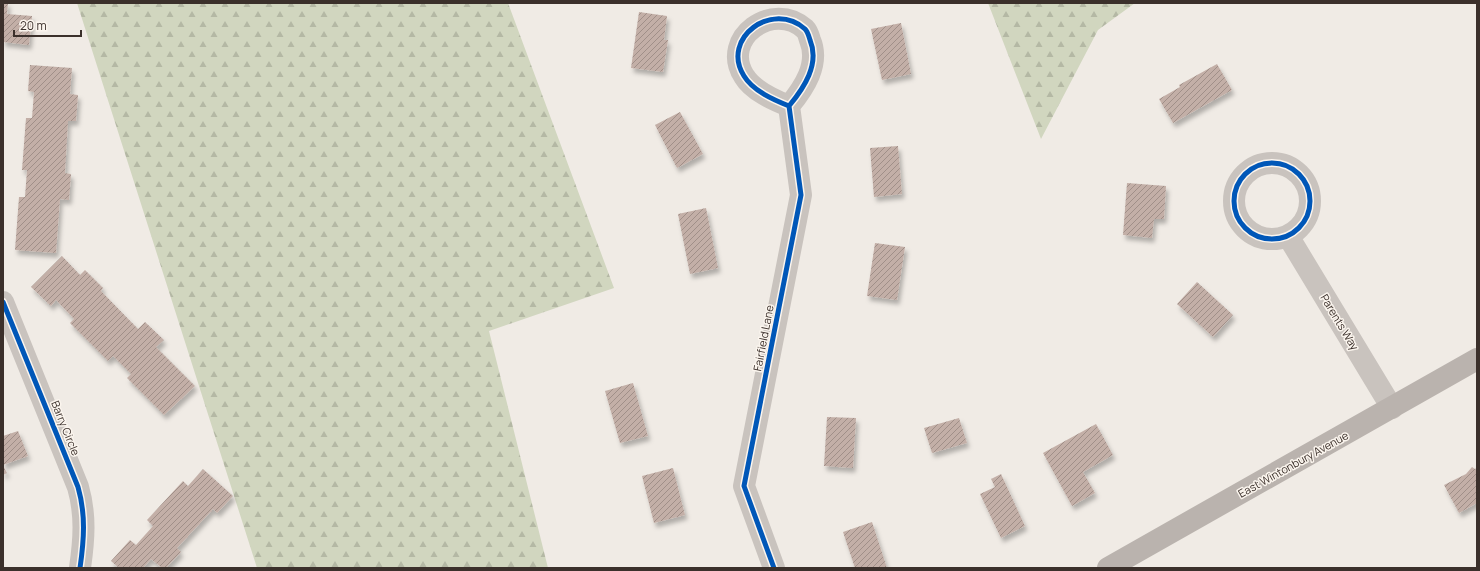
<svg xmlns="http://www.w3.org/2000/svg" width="1480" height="571" font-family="Manrope,sans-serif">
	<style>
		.forest { fill: url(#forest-firs) }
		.building { fill: url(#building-hatch); filter: url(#shadow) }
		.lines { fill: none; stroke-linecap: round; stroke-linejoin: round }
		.street { stroke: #c9c3be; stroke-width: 22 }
		.secondary { stroke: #bab3ae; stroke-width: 22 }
		.cycleway-casing { stroke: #fbf5ee; stroke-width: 8 }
		.cycleway { stroke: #0057b8; stroke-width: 5 }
		.labels { text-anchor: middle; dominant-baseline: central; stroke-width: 3; stroke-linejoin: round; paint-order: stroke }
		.street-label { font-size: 11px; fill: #3b302b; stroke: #fbf5ee }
	</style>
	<defs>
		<pattern id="forest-firs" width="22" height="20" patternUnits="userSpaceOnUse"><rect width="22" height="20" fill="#d1d6bf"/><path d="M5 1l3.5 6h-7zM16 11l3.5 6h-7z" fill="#b4b8a4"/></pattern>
		<pattern id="building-hatch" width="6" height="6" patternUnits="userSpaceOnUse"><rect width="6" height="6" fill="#c3afa7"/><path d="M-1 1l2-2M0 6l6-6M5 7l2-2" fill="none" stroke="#a08f88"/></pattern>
		<filter id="shadow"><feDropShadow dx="2.5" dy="4.5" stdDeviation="2" flood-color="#0004"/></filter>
	</defs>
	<rect width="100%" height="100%" fill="#f0ebe5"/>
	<path class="forest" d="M77 3H508L614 288 489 331 548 568H257Z
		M988 3H1135L1098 30 1041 139Z"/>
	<path class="building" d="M3 3H8L7 14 32 16 29 45 3 42Z
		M639 12 667 16 664 40H668L663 72 631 68Z
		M901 23 911 74 882 80 871 29Z
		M1217 64 1232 90 1173 123 1159 99 1180 87 1179 85Z
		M30 65 72 68 70 94 78 95 76 121H68L65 173 71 174 69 200 60 199 56 253 15 250 19 197H25L27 170H22L26 118H32L34 92 28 91Z
		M680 112 703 154 677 168 655 125Z
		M898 146 902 194 874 197 870 148Z
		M1127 183 1166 186 1164 219H1154L1152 238 1123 235Z
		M706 208 718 268 690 274 678 214Z
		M875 243 905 247 897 300 867 296Z
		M62 256 80 275 85 270 103 288 101 291 138 329 145 322 164 340 156 347 195 386 164 415 127 378 131 374 113 356 108 361 70 323 74 319 56 300 51 306 31 287Z
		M1197 282 1233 315 1213 337 1177 304Z
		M633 383 648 436 620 443 605 391Z
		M827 417 856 418 853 468 824 466Z
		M959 418 967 443 932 453 924 428Z
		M1096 424 1113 455 1083 472 1095 493 1072 506 1043 453Z
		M18 431 28 456 3 465 7 473 3 475V436Z
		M1472 467 1475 469 1477 468V503L1459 513 1444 485 1466 474Z
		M673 468 685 515 654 523 642 476Z
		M203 469 233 496 217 513 213 509 177 548 181 552 166 568H162L151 559 143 568H119L111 561 130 540 136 545 153 526 147 520 183 481 188 486Z
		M1001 474 1025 526 1001 538 980 494 995 487 991 479Z
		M872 522 887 568H855L843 532Z"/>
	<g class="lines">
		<path class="street" d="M1234 201a38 38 0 1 1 76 0a38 38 0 1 1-76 0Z
			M1288 236 1392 408
			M3 302 78 487C86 515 84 540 80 568
			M774 568 744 486 801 195 789 106C804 88 820 64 810 40 809 37 808 32 805 29 773 0 720 38 744 76 753 91 774 100 789 106"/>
		<path class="secondary" d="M1108 568 1477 359"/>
		<g class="cycleway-casing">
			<path id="cycleway" d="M1234 201a38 38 0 1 1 76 0a38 38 0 1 1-76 0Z
				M3 302 78 487C86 515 84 540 80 568
				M774 568 744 486 801 195 789 106C804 88 820 64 810 40 809 37 808 32 805 29 773 0 720 38 744 76 753 91 774 100 789 106"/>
		</g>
		<use href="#cycleway" class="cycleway"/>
	</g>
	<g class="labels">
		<g class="street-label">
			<text transform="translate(1340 322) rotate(59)">Parents Way</text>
			<text transform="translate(763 338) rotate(-79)">Fairfield Lane</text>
			<text transform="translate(66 428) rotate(68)">Barry Circle</text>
			<text transform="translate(1293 464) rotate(-29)">East Wintonbury Avenue</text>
		</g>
	</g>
	<rect width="1480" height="571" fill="none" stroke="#3b302b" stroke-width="8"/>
	<path d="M14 30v6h67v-6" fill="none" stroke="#3b302b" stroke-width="2"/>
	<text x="20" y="30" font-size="12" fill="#3b302b" stroke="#fbf5ee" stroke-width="3" paint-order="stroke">20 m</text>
</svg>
